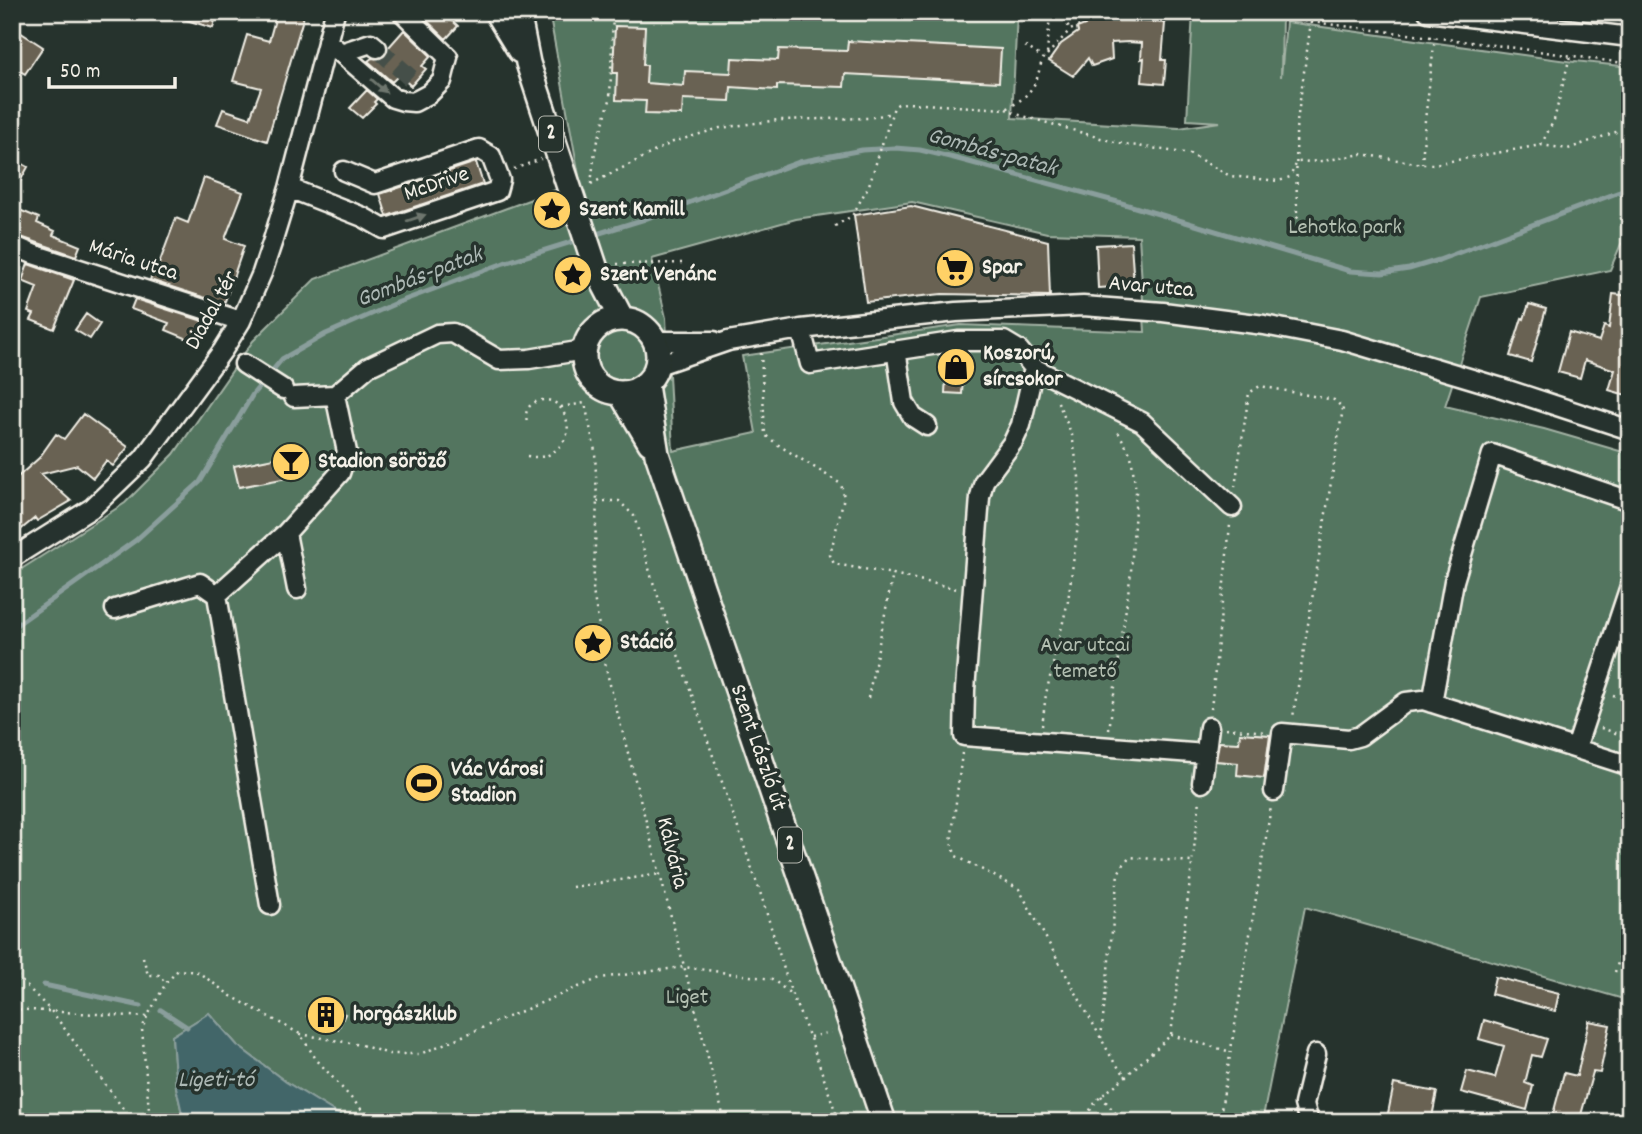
<svg xmlns="http://www.w3.org/2000/svg" width="1642" height="1134" font-family="Dekko,sans-serif">
	<style>
		.green { fill: #52745f; stroke: #a3b2a4; stroke-width: 2; fill-rule: evenodd }
		.water { fill: #436669; stroke: #8a9e9c; stroke-width: 2 }
		.lines { fill: none; stroke-linecap: round; stroke-linejoin: round }
		.stream { stroke: #8a9e9c; stroke-width: 5 }
		.building { fill: #696252; stroke: #f4f1e8; stroke-width: 2 }
		.minor-tunnel { stroke: #455049; stroke-width: 18; stroke-dasharray: 18 9; stroke-linecap: butt }
		.minor-casing { stroke: #f4f1e8; stroke-width: 23 }
		.major-casing { stroke: #f4f1e8; stroke-width: 28 }
		.path { stroke: #f4f1e8; stroke-width: 2.5; stroke-dasharray: 2 5; stroke-linecap: butt }
		.minor { stroke: #26332d; stroke-width: 18 }
		.major { stroke: #26332d; stroke-width: 23 }
		.oneway { fill: #6e766e }
		.labels { text-anchor: middle; dominant-baseline: central; stroke-width: 7; stroke-linejoin: round; paint-order: stroke }
		.shield { fill: #26332d; stroke: #b6b8b0; stroke-width: 2 }
		.shield-label { font-size: 21px; font-weight: bold; fill: #f4f1e8 }
		.street-label { font-size: 23px; fill: #f4f1e8; stroke: #26332d }
		.poi-label { font-size: 23px; font-weight: bold; fill: #f4f1e8; stroke: #26332d; text-anchor: start }
		.park-label { font-size: 23px; fill: #b3bfb1; stroke: #26332d }
		.water-label { font-size: 24px; font-style: italic; fill: #adb9b5; stroke: #26332d }
	</style>
	<rect width="100%" height="100%" fill="#26332d"/>
	<filter id="ink" filterUnits="userSpaceOnUse"><feTurbulence type="fractalNoise" baseFrequency=".0143" numOctaves="2"/><feDisplacementMap in="SourceGraphic" scale="14" xChannelSelector="R" yChannelSelector="G"/><feConvolveMatrix kernelMatrix="1 2 1 2 8 2 1 2 1" color-interpolation-filters="sRGB"/></filter>
	<g filter="url(#ink)">
		<path class="green" d="M549 12H1017L1012 118 1179 128 1220 122 1187 120 1193 12H1282L1281 77 1286 22 1574 62 1575 61 1630 67V240L1621 244 1610 270 1481 297 1445 406 1544 429 1630 454V1001L1305 907 1262 1122H351L286 1082 237 1045 209 1013 172 1036 176 1087 184 1122H12V575L125 503 174 454 253 341 315 279 580 181ZM912 202 1047 233 1139 236 1145 332 961 325 742 356 756 433 673 451 666 318 652 259 796 219Z"/>
		<path class="water" d="M209 1013 237 1045 286 1082 351 1122H184L176 1087 172 1036Z"/>
		<g class="lines">
			<path class="stream" d="M590 236 645 219 799 162 862 150 895 148 920 150 954 158 1118 202 1350 271 1382 273 1409 269 1439 260 1630 188
				M12 628 136 540 200 482 253 394 282 359 326 334 399 302 504 263 581 239
				M44 985 141 1006
				M161 1010 187 1027"/>
		</g>
		<path class="building" d="M174 12H217L213 28 173 16Z
			M277 12H305L267 141 217 124 223 109 250 118 261 88 233 81 247 35 269 41Z
			M443 12 458 26 446 39 419 13Z
			M1123 20 1165 23 1162 60H1166L1164 84 1142 82 1144 58 1141 59 1142 43 1128 42 1111 43 1112 59 1092 66 1088 58 1073 76 1049 61 1061 44 1078 32 1077 28 1095 21Z
			M615 26 645 27 643 65H647L646 83 684 86 685 71 731 73 732 58 778 60 779 49 847 51 848 41 1001 49 999 82 845 74 844 87 777 85V90L731 87 730 101 683 99 682 115 645 114 646 101 616 100 617 73H613Z
			M12 27 43 47 25 74 12 66Z
			M404 30 431 56 422 66 426 69 411 86 399 75 392 82 368 61 372 58 380 59 385 56 388 48Z
			M367 90 377 99 374 102 376 104 362 118 350 108Z
			M12 158 28 167 12 196Z
			M476 162 483 184 387 216 380 194Z
			M204 178 243 192 225 239 244 246 224 304 150 280 156 263 159 264 176 218 188 223Z
			M911 206 1048 241 1050 296 942 294 866 302 854 215Z
			M12 207 39 218 37 223 55 231 53 235 80 246 76 256 12 234Z
			M1131 243 1134 286 1098 288 1096 245Z
			M28 264 74 280 54 329 31 320 34 314 28 312 37 287 22 281Z
			M1613 294 1630 296V324L1623 345 1630 347V384L1626 395 1609 390 1615 370 1585 360 1580 378 1558 372 1569 332 1599 341 1604 326 1609 328Z
			M135 299 209 323 200 344 166 330 169 323 131 309Z
			M1529 304 1546 309 1531 362 1510 356 1522 318 1524 319Z
			M86 314 100 324 90 339 75 330Z
			M947 359 964 360 962 394 945 393Z
			M83 414 128 447 113 466 106 461 93 478 77 465 41 474 71 501 37 521 35 518 12 537V482L39 458 56 434 64 439Z
			M294 454 298 476 239 487 234 466Z
			M1240 733 1270 735 1264 778 1237 775 1238 763 1216 761 1219 742 1239 743Z
			M1495 977 1559 993 1555 1011 1491 994Z
			M313 1001 345 1014 338 1029 307 1016Z
			M1484 1020 1547 1039 1541 1057 1532 1055 1525 1083 1533 1086 1527 1110 1461 1092 1467 1071 1495 1078 1504 1046 1479 1039Z
			M1589 1021 1610 1025 1600 1073 1593 1072 1579 1122H1551L1564 1073 1577 1076Z
			M1394 1084 1437 1092 1431 1122H1406L1387 1118Z"/>
		<g class="lines">
			<path class="minor-tunnel" d="M377 48 416 83"/>
			<g class="minor-casing">
				<path id="minor" d="M1428 12 1630 37
					M327 41 393 98 403 101 414 102 429 94 442 81 448 57 402 12
					M341 53 371 43 377 48
					M289 188 363 217 384 229 497 191 500 180 491 156 479 149 375 184 344 171
					M12 245 33 254 241 321
					M801 329 810 364 958 341H1004L1019 350 1034 368 1142 422 1232 507
					M656 341H714
					M890 351 897 356 904 402 913 417 927 426
					M244 364 283 389
					M658 365 728 341 801 329 956 312 1083 306 1163 312 1264 325 1342 340 1499 387 1630 430
					M1034 368 1021 425 1013 442 984 481 980 497 965 690 964 736 1206 754
					M335 395 368 367 437 334 453 333 499 360 529 359 584 350
					M294 397 335 395
					M286 533 297 589
					M12 558 92 508 143 459 223 350 241 321 262 273 273 240 289 188 335 12
					M115 609 200 583 217 595
					M1432 703 1454 581 1492 454 1630 501
					M1576 748 1630 586
					M1202 783 1209 727
					M1274 791 1282 733 1349 739 1360 736 1406 702 1423 700 1630 766
					M270 905 217 595 286 533 340 473 347 452 335 395
					M1309 1122 1304 1104 1316 1054"/>
			</g>
			<g class="major-casing">
				<path id="major" d="M496 12 520 51
					M518 12 528 63 596 269 622 319
					M584 356a37 37 0 1 1 74 0a37 37 0 1 1-74 0Z
					M646 385 657 454 884 1122
					M621 394 650 443"/>
			</g>
			<path class="path" d="M1062 12 1070 30
				M1297 20 1502 46 1630 64
				M1311 22 1296 129 1297 217 1312 230
				M1025 46 1043 58
				M1047 55 1070 30 1114 12
				M1006 109 1016 114 1118 143 1190 154 1230 176 1279 181 1290 177 1297 162 1323 161 1362 154 1422 164H1434L1541 145 1568 149 1630 127
				M1541 145 1554 120 1570 56
				M1422 164 1425 120 1435 37
				M514 169 541 159
				M591 184 673 142 720 128 778 120 869 118 892 113
				M591 184 595 151 610 100 613 12
				M835 226 852 216 869 185 894 107 898 104 906 103 1006 109C1018 103 1030 94 1036 81 1040 72 1039 62 1047 55L1050 12
				M617 264 684 263
				M761 353 765 435 780 446 841 484 844 497 830 555 834 564 893 574 957 589
				M561 407 585 403 595 451 597 501 593 591 607 673 725 1122
				M527 456C539 458 548 458 558 448 561 445 566 439 567 434 570 422 563 405 551 401 538 397 522 406 527 421
				M1235 487 1249 393 1260 386 1334 400 1343 408 1293 717
				M597 501H619L634 516 652 579 761 895 792 995 810 1038 839 1122
				M1613 695 1630 701
				M868 698 893 574
				M1211 709 1230 525
				M1042 726 1046 694 1068 601 1079 518V477L1072 435 1057 400
				M1226 728 1265 732
				M1601 728 1630 738
				M1109 730 1131 572 1136 492 1131 455 1116 428
				M962 753 951 843 956 856 1019 889 1114 1062 1126 1076
				M572 887 661 874
				M143 957 148 975H159L166 983
				M12 971 53 1013 122 1107 128 1122
				M1615 972 1630 926
				M12 1009 147 1017 166 983 178 970 198 972 231 996 300 1034 316 1059 361 1109 375 1122
				M147 1017 142 1029 150 1122
				M300 1034 361 1045 389 1054H420L600 978 684 967 772 979 792 995
				M1171 1035 1231 1052
				M810 1037 831 1032
				M1101 1038 1118 873 1129 857 1192 862
				M1101 1096 1123 1122
				M1082 1122 1097 1100 1126 1076 1171 1035 1200 800
				M1219 1122 1271 807"/>
			<use href="#minor" class="minor"/>
			<use href="#major" class="major"/>
		</g>
		<defs><path id="oneway-solid" d="M-6-.8H1V-3.2L6.5 0L1 3.2V.8H-6Z" transform="scale(1.75)"/></defs>
		<g class="oneway">
			<use href="#oneway-solid" transform="translate(379 86) rotate(41)"/>
			<use href="#oneway-solid" transform="translate(416 218) rotate(-19)"/>
		</g>
	</g>
	<defs>
		<g id="sight-disc" transform="scale(2.0125)"><circle r="9.5" fill="#ffd166" stroke="#26332d"/><path d="M0-6L1.8-2.2L6-1.7L2.9 1.2L3.7 5.4L0 3.3L-3.7 5.4L-2.9 1.2L-6-1.7L-1.8-2.2Z" fill="#111"/></g>
		<g id="supermarket-disc" transform="scale(2.0125)"><circle r="9.5" fill="#ffd166" stroke="#26332d"/><path d="M-6-5.5h2.5l.6 2H6L4.5 2H-2.5L-4.4-4H-6ZM-1.5 3.2a1.3 1.3 0 1 0 .1 0ZM3 3.2a1.3 1.3 0 1 0 .1 0Z" fill="#111"/></g>
		<g id="shop-disc" transform="scale(2.0125)"><circle r="9.5" fill="#ffd166" stroke="#26332d"/><path d="M-5-2.5h2.3a2.7 3.5 0 0 1 5.4 0H5L5.5 6h-11ZM-1.5-2.5h3a1.5 2.3 0 0 0-3 0Z" fill="#111"/></g>
		<g id="bar-disc" transform="scale(2.0125)"><circle r="9.5" fill="#ffd166" stroke="#26332d"/><path d="M-6-5H6L.8 .8V4.5H3.5V6h-7V4.5H-.8V.8Z" fill="#111"/></g>
		<g id="stadium-disc" transform="scale(2.0125)"><circle r="9.5" fill="#ffd166" stroke="#26332d"/><path d="M0-5a6.5 5 0 1 0 0 10a6.5 5 0 1 0 0-10ZM-3.5-1.8h7v3.6h-7Z" fill="#111"/></g>
		<g id="building-disc" transform="scale(2.0125)"><circle r="9.5" fill="#ffd166" stroke="#26332d"/><path d="M-4-6H4V6H1V3H-1V6H-4ZM-2.5-4.3h1.7v1.8h-1.7ZM.8-4.3h1.7v1.8H.8ZM-2.5-1h1.7V.8h-1.7ZM.8-1h1.7V.8H.8Z" fill="#111"/></g>
	</defs>
	<g fill-rule="evenodd">
		<use href="#sight-disc" x="552" y="210"/>
		<use href="#supermarket-disc" x="955" y="268"/>
		<use href="#sight-disc" x="573" y="275"/>
		<use href="#shop-disc" x="956" y="367"/>
		<use href="#bar-disc" x="291" y="462"/>
		<use href="#sight-disc" x="593" y="643"/>
		<use href="#stadium-disc" x="424" y="783"/>
		<use href="#building-disc" x="326" y="1015"/>
	</g>
	<g class="labels">
		<g class="shield">
			<rect x="539" y="116.5" width="24" height="35" rx="5"/>
			<rect x="778" y="827.5" width="24" height="35" rx="5"/>
		</g>
		<g class="shield-label">
			<text x="551" y="134">2</text>
			<text x="790" y="845">2</text>
		</g>
		<g class="street-label">
			<text transform="translate(437 185) rotate(-19)">McDrive</text>
			<text transform="translate(133 261) rotate(18)">Mária utca</text>
			<text transform="translate(1151 288) rotate(5)">Avar utca</text>
			<text transform="translate(213 311) rotate(-61)">Diadal tér</text>
			<text transform="translate(757 748) rotate(71)">Szent László út</text>
			<text transform="translate(671 853) rotate(76)">Kálvária</text>
		</g>
		<g class="poi-label">
			<text x="579" y="210">Szent Kamill</text>
			<text x="982" y="268">Spar</text>
			<text x="600" y="275">Szent Venánc</text>
			<text x="983" y="354">Koszorú,<tspan x="983" dy="26">sírcsokor</tspan></text>
			<text x="318" y="462">Stadion söröző</text>
			<text x="620" y="643">Stáció</text>
			<text x="451" y="770">Vác Városi<tspan x="451" dy="26">Stadion</tspan></text>
			<text x="353" y="1015">horgászklub</text>
		</g>
		<g class="park-label">
			<text x="1345" y="228">Lehotka park</text>
			<text x="1085" y="646">Avar utcai<tspan x="1085" dy="26">temető</tspan></text>
			<text x="687" y="998">Liget</text>
		</g>
		<g class="water-label">
			<text transform="translate(992 153) rotate(15)">Gombás-patak</text>
			<text transform="translate(420 278) rotate(-21)">Gombás-patak</text>
			<text x="216" y="1081">Ligeti-tó</text>
		</g>
	</g>
	<rect width="1642" height="1134" fill="none" stroke="#26332d" stroke-width="42"/>
	<rect x="21" y="21" width="1600" height="1092" fill="none" stroke="#f4f1e8" stroke-width="2.5" filter="url(#ink)"/>
	<path d="M49 77v10h126v-10" fill="none" stroke="#f4f1e8" stroke-width="3.5"/>
	<text x="60" y="77" font-size="21" fill="#f4f1e8" stroke="#26332d" stroke-width="5" paint-order="stroke">50 m</text>
</svg>
